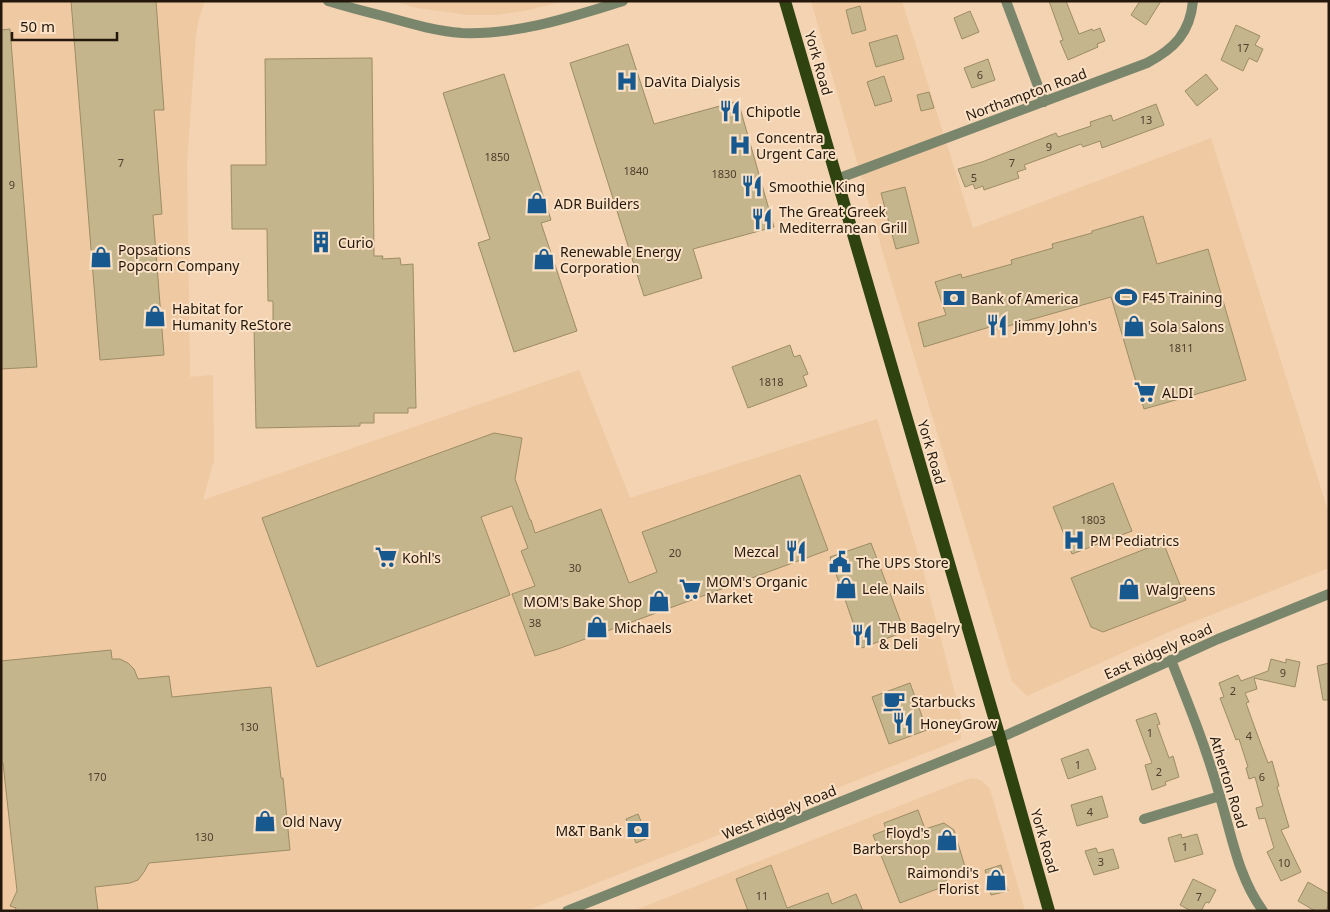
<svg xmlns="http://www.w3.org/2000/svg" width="1330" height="912" font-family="'Noto Sans',sans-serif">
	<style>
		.built { fill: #efc9a2 }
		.building { fill: #c5b58d; stroke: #9c8c65 }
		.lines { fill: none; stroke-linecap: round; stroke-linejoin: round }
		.minor { stroke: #7a866c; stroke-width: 10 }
		.tertiary { stroke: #7a866c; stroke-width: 10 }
		.primary { stroke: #2f4310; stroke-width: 12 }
		.labels { text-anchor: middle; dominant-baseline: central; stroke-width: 4; stroke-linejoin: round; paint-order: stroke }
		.number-label { font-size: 11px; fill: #4c3f2c }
		.street-label { font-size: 14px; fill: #24180c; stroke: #fbe1c6 }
		.poi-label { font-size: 14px; fill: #24180c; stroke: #fbe1c6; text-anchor: start }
	</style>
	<rect width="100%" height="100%" fill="#f3d3b1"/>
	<path class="built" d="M1 1H205L199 18 196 35 187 163 190 377 213 375 214 460 203 500 579 370 630 498 877 419 923 570 939 632 961 717V739L526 911H1Z
		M393 1H564L524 11 495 15H469L417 8Z
		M811 1H902L973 228 1211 138 1329 514V568L1173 630 1027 696 1012 681 885 260Z
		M972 778 977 779 982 781 990 789 1025 911H633L965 780Z"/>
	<path class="building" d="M71 1H156L164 110H154L162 214 153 215 164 355 100 360Z
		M1049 1H1066L1079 34 1092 29 1093 31 1100 28 1105 41 1097 44 1098 47 1068 60 1060 41 1063 40Z
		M1140 1H1161L1146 25 1131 15Z
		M860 6 866 30 852 34 846 10Z
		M970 11 979 32 962 39 954 18Z
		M1236 25 1260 36 1255 45 1263 49 1257 62 1249 58 1243 71 1221 60Z
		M10 29 37 367 1 369V30Z
		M897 35 904 59 876 67 869 43Z
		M628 44 654 124 738 101 774 227 693 249 702 278 644 296 570 63Z
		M372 58 374 256H383L382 259 400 258 401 265 413 264 416 408H408V413H374V423H360V426L256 428 254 326H273V301H268L267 229H232L231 165H266L265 59Z
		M988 59 995 80 972 88 964 68Z
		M504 74 551 220 541 223 577 331 514 352 478 243 490 239 443 93Z
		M1206 74 1218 89 1197 106 1185 91Z
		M884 76 892 101 875 106 867 82Z
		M929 92 934 108 921 111 917 95Z
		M1156 104 1164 125 1102 148 1100 141 1083 147 1081 144 1024 165 1026 169 1017 172 1019 178 984 190 983 186 975 189 973 184 965 187 958 169 982 162 1056 133 1058 137 1091 126 1090 122 1111 115 1113 121Z
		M905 187 919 243 896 249 881 193Z
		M1143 216 1157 264 1208 249 1246 380 1144 409 1111 297 994 330 993 326 924 347 918 323 946 315 935 282 961 274 962 278 1012 264 1011 260 1053 248 1052 244 1092 233V231Z
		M790 345 794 357 800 355 808 374 803 376 807 386 748 408 732 367Z
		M494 433 522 438 515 479 530 520H531L535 533 601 509 629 583 657 572 642 532 800 475 828 550 558 649 535 656 512 594 535 586 521 551 528 548 512 506 481 517 510 595 317 667 262 518Z
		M1113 483 1132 531 1072 554 1053 507Z
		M1163 542 1186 600 1103 632 1091 627 1071 578Z
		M871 543 902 625 898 634 862 648 830 557Z
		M111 650 112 659H120L128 663 134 669 138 679 169 676 172 697 271 687 281 778H283L290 850 149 863 144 872 138 880 130 883 95 887 98 911H15L16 908 10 906 17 891 3 763 1 762V661Z
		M1271 659 1286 663V659L1300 662 1295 687 1254 678 1257 689 1245 693 1249 702 1246 703 1256 731 1268 763 1272 761 1279 786 1277 787 1289 827 1281 830 1301 872 1281 881 1267 852 1274 848 1265 818 1259 819 1256 808 1263 806 1255 777 1249 779 1246 768 1248 767 1239 739 1236 740 1220 698 1224 697 1219 683 1238 675 1241 681 1268 671Z
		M1329 663V700H1323L1317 666Z
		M910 683 927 730 889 744 872 697Z
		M1156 713 1160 724 1157 725 1169 758 1173 756 1179 777 1165 782 1166 785 1152 790 1145 765 1152 763 1136 720Z
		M1088 749 1096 769 1068 779 1061 759Z
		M1102 796 1108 817 1077 826 1071 805Z
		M918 810 925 829 944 823 954 830 966 870 944 876 948 885 900 903 873 835 886 830 884 823Z
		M638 814 648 838 636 843 626 819Z
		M1181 834 1182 838 1197 834 1203 854 1175 862 1168 838Z
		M1096 848 1098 853 1113 849 1119 868 1094 875 1085 851Z
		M771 865 787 908 828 893 832 904 856 894 863 911H748L736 879Z
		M1001 865 1008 891 991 895 985 870Z
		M1193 879 1216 890 1209 903 1206 902 1201 911H1191L1180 905Z
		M1308 882 1329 894V905L1325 911H1315L1298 901Z"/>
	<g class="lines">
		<path class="minor" d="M1006 1 1044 102
			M837 179 1147 63C1174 49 1190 33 1193 1
			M1171 660C1189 705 1207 750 1220 797 1232 836 1238 877 1263 911
			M1144 819 1220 796
			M567 911 1000 738"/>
		<path class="tertiary" d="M328 1C347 7 367 12 387 17 412 24 436 31 462 33 518 35 571 17 623 1
			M1000 738 1218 639 1329 594"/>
		<path class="primary" d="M785 1 1000 738 1049 911"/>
	</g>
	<defs>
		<g id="hospital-bare" transform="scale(1.725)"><path d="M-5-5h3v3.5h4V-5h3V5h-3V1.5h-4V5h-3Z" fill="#17588e" stroke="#fbe1c6" stroke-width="2.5" paint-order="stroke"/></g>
		<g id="restaurant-bare" transform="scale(1.725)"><path d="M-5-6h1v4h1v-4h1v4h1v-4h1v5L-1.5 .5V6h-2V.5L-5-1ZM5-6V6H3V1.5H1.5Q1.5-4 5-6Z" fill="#17588e" stroke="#fbe1c6" stroke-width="2.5" paint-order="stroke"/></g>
		<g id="shop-bare" transform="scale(1.725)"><path d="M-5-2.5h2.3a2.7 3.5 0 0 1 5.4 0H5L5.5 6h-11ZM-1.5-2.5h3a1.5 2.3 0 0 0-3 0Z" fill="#17588e" stroke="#fbe1c6" stroke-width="2.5" paint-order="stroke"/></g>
		<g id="building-bare" transform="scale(1.725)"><path d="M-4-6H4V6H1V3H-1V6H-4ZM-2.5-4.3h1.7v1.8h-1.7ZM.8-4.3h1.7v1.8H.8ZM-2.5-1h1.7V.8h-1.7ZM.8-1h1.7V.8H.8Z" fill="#17588e" stroke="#fbe1c6" stroke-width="2.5" paint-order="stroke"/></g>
		<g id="stadium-bare" transform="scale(1.725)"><path d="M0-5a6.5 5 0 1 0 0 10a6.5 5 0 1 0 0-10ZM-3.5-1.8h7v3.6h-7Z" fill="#17588e" stroke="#fbe1c6" stroke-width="2.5" paint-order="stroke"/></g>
		<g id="bank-bare" transform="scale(1.725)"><path d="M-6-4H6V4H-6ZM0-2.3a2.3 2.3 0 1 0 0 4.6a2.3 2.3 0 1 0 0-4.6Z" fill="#17588e" stroke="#fbe1c6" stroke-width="2.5" paint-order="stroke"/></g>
		<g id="supermarket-bare" transform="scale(1.725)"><path d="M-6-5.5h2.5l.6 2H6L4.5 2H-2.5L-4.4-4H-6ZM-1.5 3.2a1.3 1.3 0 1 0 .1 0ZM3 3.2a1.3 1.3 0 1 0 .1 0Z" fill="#17588e" stroke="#fbe1c6" stroke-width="2.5" paint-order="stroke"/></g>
		<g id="civic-bare" transform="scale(1.725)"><path d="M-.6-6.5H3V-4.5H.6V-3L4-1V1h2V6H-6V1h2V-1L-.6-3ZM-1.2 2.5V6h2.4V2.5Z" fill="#17588e" stroke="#fbe1c6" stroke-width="2.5" paint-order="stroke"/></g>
		<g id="cafe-bare" transform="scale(1.725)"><path d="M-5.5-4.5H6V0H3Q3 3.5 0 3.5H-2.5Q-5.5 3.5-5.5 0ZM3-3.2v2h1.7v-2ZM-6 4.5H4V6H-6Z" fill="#17588e" stroke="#fbe1c6" stroke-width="2.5" paint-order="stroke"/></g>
	</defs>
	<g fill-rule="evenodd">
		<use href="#hospital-bare" x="627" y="81"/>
		<use href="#restaurant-bare" x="730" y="111"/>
		<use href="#hospital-bare" x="740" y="145"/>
		<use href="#restaurant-bare" x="752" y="186"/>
		<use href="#shop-bare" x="537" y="203"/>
		<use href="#restaurant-bare" x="762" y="219"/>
		<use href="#building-bare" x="321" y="242"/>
		<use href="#shop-bare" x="101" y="257"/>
		<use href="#shop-bare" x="544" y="259"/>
		<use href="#stadium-bare" x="1126" y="297"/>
		<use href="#bank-bare" x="954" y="298"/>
		<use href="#shop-bare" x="155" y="316"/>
		<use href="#restaurant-bare" x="997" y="325"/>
		<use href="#shop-bare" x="1134" y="326"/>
		<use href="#supermarket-bare" x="1145" y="392"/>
		<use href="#hospital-bare" x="1074" y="540"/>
		<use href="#restaurant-bare" x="796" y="551"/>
		<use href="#supermarket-bare" x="386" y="557"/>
		<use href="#civic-bare" x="840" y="562"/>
		<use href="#shop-bare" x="846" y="588"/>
		<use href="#supermarket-bare" x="690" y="589"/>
		<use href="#shop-bare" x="1129" y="589"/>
		<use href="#shop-bare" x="659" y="601"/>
		<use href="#shop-bare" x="597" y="627"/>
		<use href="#restaurant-bare" x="862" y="635"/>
		<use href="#cafe-bare" x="894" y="701"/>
		<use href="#restaurant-bare" x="903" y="723"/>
		<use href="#shop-bare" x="265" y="821"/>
		<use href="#bank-bare" x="638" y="830"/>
		<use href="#shop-bare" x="947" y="840"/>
		<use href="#shop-bare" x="996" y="880"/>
	</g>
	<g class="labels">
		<g class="number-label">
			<text x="1243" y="47">17</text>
			<text x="980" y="74">6</text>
			<text x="1146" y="119">13</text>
			<text x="1049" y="146">9</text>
			<text x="497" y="156">1850</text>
			<text x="121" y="162">7</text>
			<text x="1012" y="162">7</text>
			<text x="636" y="170">1840</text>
			<text x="724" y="173">1830</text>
			<text x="974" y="177">5</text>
			<text x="12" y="184">9</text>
			<text x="1181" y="347">1811</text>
			<text x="771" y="381">1818</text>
			<text x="1093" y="519">1803</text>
			<text x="675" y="552">20</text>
			<text x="575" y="567">30</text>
			<text x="535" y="622">38</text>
			<text x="1283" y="672">9</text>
			<text x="1233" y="690">2</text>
			<text x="249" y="726">130</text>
			<text x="1150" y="732">1</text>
			<text x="1249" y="735">4</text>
			<text x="1078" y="764">1</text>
			<text x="1159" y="771">2</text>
			<text x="97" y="776">170</text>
			<text x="1262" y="776">6</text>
			<text x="1090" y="811">4</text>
			<text x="204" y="836">130</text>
			<text x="1185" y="846">1</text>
			<text x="1101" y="861">3</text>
			<text x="1284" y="862">10</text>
			<text x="762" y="895">11</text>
			<text x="1199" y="896">7</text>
		</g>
		<g class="street-label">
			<text transform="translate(819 63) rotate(74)">York Road</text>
			<text transform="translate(1026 94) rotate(-20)">Northampton Road</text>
			<text transform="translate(932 452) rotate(74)">York Road</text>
			<text transform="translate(1158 651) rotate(-24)">East Ridgely Road</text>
			<text transform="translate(1229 782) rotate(73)">Atherton Road</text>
			<text transform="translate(779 812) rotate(-22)">West Ridgely Road</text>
			<text transform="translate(1045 841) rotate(74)">York Road</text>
		</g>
		<g class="poi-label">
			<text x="644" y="81">DaVita Dialysis</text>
			<text x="746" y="111">Chipotle</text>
			<text x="756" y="137">Concentra<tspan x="756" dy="16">Urgent Care</tspan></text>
			<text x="769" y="186">Smoothie King</text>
			<text x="554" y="203">ADR Builders</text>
			<text x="779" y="211">The Great Greek<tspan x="779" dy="16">Mediterranean Grill</tspan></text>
			<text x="338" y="242">Curio</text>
			<text x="118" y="249">Popsations<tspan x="118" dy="16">Popcorn Company</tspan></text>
			<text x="560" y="251">Renewable Energy<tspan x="560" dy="16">Corporation</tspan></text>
			<text x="1142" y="297">F45 Training</text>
			<text x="971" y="298">Bank of America</text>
			<text x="172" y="308">Habitat for<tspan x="172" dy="16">Humanity ReStore</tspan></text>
			<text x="1014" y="325">Jimmy John's</text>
			<text x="1150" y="326">Sola Salons</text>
			<text x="1162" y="392">ALDI</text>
			<text x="1090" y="540">PM Pediatrics</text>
			<text x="779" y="551" text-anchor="end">Mezcal</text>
			<text x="402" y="557">Kohl's</text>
			<text x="856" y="562">The UPS Store</text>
			<text x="706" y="581">MOM's Organic<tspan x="706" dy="16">Market</tspan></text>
			<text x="862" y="588">Lele Nails</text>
			<text x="1146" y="589">Walgreens</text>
			<text x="642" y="601" text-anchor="end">MOM's Bake Shop</text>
			<text x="614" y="627">Michaels</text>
			<text x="879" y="627">THB Bagelry<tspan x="879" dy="16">&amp; Deli</tspan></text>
			<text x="911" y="701">Starbucks</text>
			<text x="920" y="723">HoneyGrow</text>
			<text x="282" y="821">Old Navy</text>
			<text x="622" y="830" text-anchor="end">M&amp;T Bank</text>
			<text x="930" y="832" text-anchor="end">Floyd's<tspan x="930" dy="16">Barbershop</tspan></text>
			<text x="979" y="872" text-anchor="end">Raimondi's<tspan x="979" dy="16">Florist</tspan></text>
		</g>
	</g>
	<rect width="1330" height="912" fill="none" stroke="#24180c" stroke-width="5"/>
	<path d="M12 32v8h105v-8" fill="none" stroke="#24180c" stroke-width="2.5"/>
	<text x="20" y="32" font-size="15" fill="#24180c" stroke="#fbe1c6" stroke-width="4" paint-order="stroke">50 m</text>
</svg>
